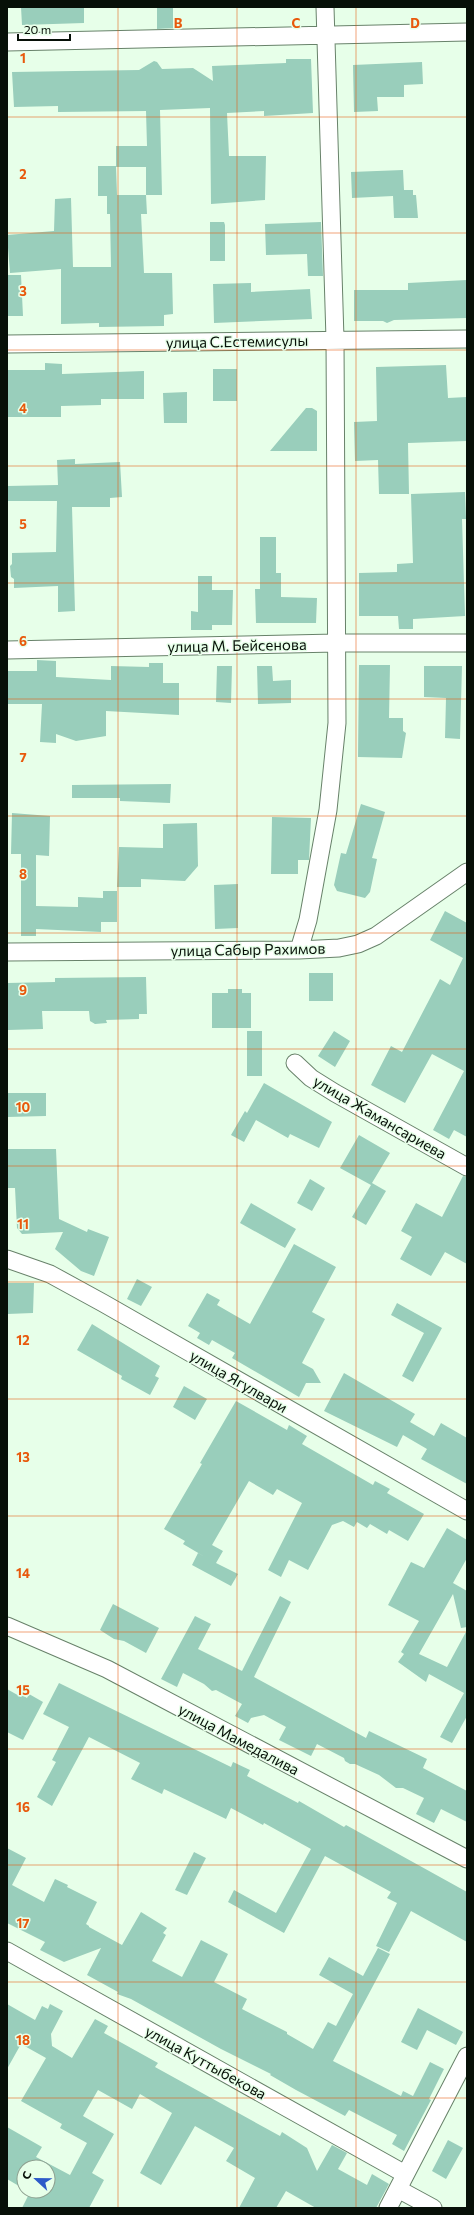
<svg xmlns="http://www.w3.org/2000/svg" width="474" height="2215" font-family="Commissioner,sans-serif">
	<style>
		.building { fill: #99cebb }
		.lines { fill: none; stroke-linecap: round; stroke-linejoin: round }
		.minor-casing { stroke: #68826a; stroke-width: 19 }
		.minor { stroke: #fff; stroke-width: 17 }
		.grid { fill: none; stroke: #e8590c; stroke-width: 1; stroke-opacity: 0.55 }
		.labels { text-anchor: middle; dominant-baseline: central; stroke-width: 3; stroke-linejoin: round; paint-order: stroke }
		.street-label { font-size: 15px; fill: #071008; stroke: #e7ffe9 }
		.grid-label { font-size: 13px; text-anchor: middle; font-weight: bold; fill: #e8590c; stroke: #e7ffe9; stroke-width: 3; stroke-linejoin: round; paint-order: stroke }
	</style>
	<rect width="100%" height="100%" fill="#e7ffe9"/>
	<path class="building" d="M21 7H84V23L22 25Z
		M157 7H173V28L157 29Z
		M286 59H311L313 113 264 116V111L227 113 229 156H266L265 200 211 204 210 108 160 110 162 195H146L147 214H141L144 273H172L173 314 164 315V326L99 327V323L61 324V269L10 273 7 235 54 231 55 199 71 198 73 267H111L110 214H107V196H98V166H116L117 195H146V167H116V146H147L146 111 58 112V106L14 107 12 72 139 70 154 61 157 62 162 69 193 68 213 81 212 66 286 63Z
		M422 62 423 84 404 85V97H377L378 111 354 112 353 65Z
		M403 170 404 190H413V195H416L418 218H394L393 196 352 198 351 172Z
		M210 222H224L225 225V261H210Z
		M321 222 323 276H308L307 254 266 255 265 224Z
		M7 275H21L23 316H8Z
		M467 280V318L394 320 387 323 383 321H354V290H408V283Z
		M251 283V292L310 289 312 319 214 323 213 284Z
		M45 363 62 364V374L144 371V399H101V405L61 406V417H8V370H45Z
		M446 365 448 398 467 397V441L408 443 409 494H379L378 460 355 461 354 422 377 421 376 367Z
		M213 369H237V401H213Z
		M187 392V423H164L163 393Z
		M306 408H312L317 411V451H270Z
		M75 459V464L120 462 122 497 110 498V507H72L75 611 58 612V586L14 588V579L11 577 10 566 12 564V553L56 552 57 501H7V486L58 485 57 460Z
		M465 492 466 519H462L465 616 413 619V629H399L398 616H359V573L397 572V564L413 563 411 494Z
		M260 537H276V573H281V597L317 598 316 623H256L255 589H260Z
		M198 576H212V590H233L232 625H212V630H191V611L198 612Z
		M37 660 56 661V677L111 680V666L149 667V663H163V683H179V715L106 711V736L76 741 56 734V743L40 742 42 704H7V671H37Z
		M359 665H390L389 718H403V731L406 733 402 758 358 757Z
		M217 666H232L231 703 216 702Z
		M257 666H272L273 681 291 680V703L258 704Z
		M424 666H462L460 739 445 738 446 698 424 697Z
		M171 784 170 803 120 801V798H72V785Z
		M361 804 385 812 372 858 377 859 370 892 365 898 337 891 334 885 341 853 346 854Z
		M12 813 50 816 49 856 36 855V906L78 907V897L103 898V891H117V922H101V932L36 929V936H21V854H11Z
		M272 817 311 818 309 860H298V874H271Z
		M197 823 198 866 185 881 141 879V887H117L119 847 163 848V824Z
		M238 884V928L215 929 214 885Z
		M445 911 467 923V1137L454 1130 449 1139 433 1130 464 1071 432 1054 405 1103 371 1085 391 1046 402 1052 440 979 450 985 463 958 430 940Z
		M309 973H333V1001H309Z
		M146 977 147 1014H139V1019L106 1020 107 1023 95 1024 90 1021 89 1011H42L43 1029 8 1030 7 983 55 982V978Z
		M228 989H242V993H251V1028H212V993H228Z
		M247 1031H262V1076H247Z
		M334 1031 350 1041 335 1067 318 1056Z
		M264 1083 332 1122 319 1148 290 1134 288 1138 256 1120 244 1142 231 1135 245 1111 247 1113Z
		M7 1093H46V1116L7 1117Z
		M359 1135 390 1153 372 1183 386 1191 366 1225 352 1217 371 1185 340 1168Z
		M7 1149H56L59 1219 87 1232 88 1229 109 1237 94 1276 81 1271 55 1249 63 1232 22 1234 17 1228 15 1188H7Z
		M463 1176 467 1177V1264L445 1252 431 1276 400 1259 412 1237 401 1231 416 1203 442 1217Z
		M310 1179 325 1188 312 1211 297 1203Z
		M251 1203 296 1229 285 1248 240 1223Z
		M294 1244 336 1267 312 1312 325 1319 302 1363 313 1369 321 1383H306L299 1397 232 1358 235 1353 212 1340 209 1345 197 1338 200 1333 188 1326 207 1293 220 1300 217 1305 250 1324Z
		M137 1279 152 1287 141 1306 127 1299Z
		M8 1283H34L33 1313 7 1314Z
		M397 1303 442 1328 413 1382 402 1376 424 1333 391 1315Z
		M92 1324 160 1366 155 1376 159 1378 150 1395 121 1379 122 1376 77 1350Z
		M344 1373 415 1414 410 1422 434 1436 441 1423 467 1438V1484L421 1459 427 1449 403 1435 397 1447 324 1411Z
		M184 1386 207 1399 195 1420 173 1407Z
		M236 1401 287 1430 289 1425 307 1436 302 1444 373 1485 375 1481 390 1489 387 1493 424 1514 408 1541 389 1530 387 1534 370 1524 367 1528 357 1522 354 1527 343 1521 332 1525 308 1570 289 1560 281 1577 268 1570 302 1503 277 1489 273 1495 249 1481 212 1545 223 1551 216 1563 238 1574 231 1586 192 1565 198 1553 205 1557 183 1544 185 1541 164 1529 202 1464 200 1463Z
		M447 1528 467 1540V1558L453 1583 467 1591V1627L461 1628 453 1594 419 1654 447 1667 467 1630V1716L452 1743 440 1737 464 1693 429 1674 426 1682 398 1662 404 1654 401 1652 419 1621 388 1605 411 1562 424 1568Z
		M280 1596 291 1602 254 1677 366 1738 369 1731 427 1759 423 1768 467 1791V1822L441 1809 434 1823 416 1814 424 1798 403 1788H396L379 1775 355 1764H350L345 1761 344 1758 317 1744 311 1756 279 1740 286 1727 264 1715 251 1718 248 1723 235 1716 242 1704 216 1690 212 1691 204 1684 183 1673 177 1687 161 1679 195 1616 211 1624 198 1649 242 1671Z
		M113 1604 159 1628 146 1653 124 1641 114 1639 100 1630Z
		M59 1683 231 1767 233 1762 250 1770 247 1776 298 1803 299 1801 344 1827 346 1825 467 1892V1942L411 1911 389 1952 376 1946 397 1903 387 1898 391 1892 325 1856 284 1933 228 1902 234 1890 276 1913 311 1849 264 1823 263 1825 231 1808 226 1819 164 1789 162 1794 131 1779 140 1763 89 1737 52 1806 37 1797 56 1762 52 1760 69 1727 43 1714Z
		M7 1689 21 1697 22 1695 27 1698 29 1694 43 1702 23 1740 7 1732Z
		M7 1848 26 1858 12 1885 44 1902 55 1879 68 1885 67 1887 97 1902 86 1924 89 1926V1927L122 1945 141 1912 167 1928 163 1933 166 1935 152 1961 182 1977 201 1940 228 1954 214 1982 247 1999 242 2009 287 2032V2034L313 2049 328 2022 336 2026 353 1994 319 1975 329 1957 363 1976 378 1948 390 1954 333 2061 401 2096 403 2091 413 2096 430 2062 444 2069 429 2099 431 2100 404 2151 392 2144 397 2135 349 2110 345 2116 296 2090 270 2075 271 2074 221 2049 131 1999 117 1994 118 1992 87 1975 101 1948 64 1962 40 1950 45 1942 7 1923Z
		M194 1852 206 1858 187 1895 175 1890Z
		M7 2004 35 2020 42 2006 48 2009 50 2004 63 2011 51 2034 52 2046 72 2058 95 2019 108 2026 104 2033 158 2063 155 2067 280 2136 282 2132 307 2148 317 2171 332 2145 347 2153 338 2169 367 2185 372 2174 389 2184 376 2208H316L286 2191 276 2208H239L255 2178 226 2161 234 2148 195 2126 161 2185 140 2173 172 2113 140 2094 132 2109 98 2090 83 2116 114 2134 92 2173 104 2180 89 2208H22L30 2192 28 2191H48V2167H24V2189L7 2179V2127L42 2147 36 2157 70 2175 87 2143 60 2128 62 2124 21 2101 46 2058 21 2044 7 2069Z
		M418 2008 463 2032 456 2045 427 2030 417 2050 401 2042Z
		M448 2140 463 2148 446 2179 432 2171Z"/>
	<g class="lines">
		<g class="minor-casing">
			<path id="minor" d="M7 42 467 32
				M7 344 467 339
				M7 650 336 643H467
				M299 950 308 920 328 810 337 723 335 339 325 7
				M7 952 299 950 339 948 358 944 376 936 467 872
				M295 1063 311 1078 335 1093 467 1167
				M7 1259 50 1274 103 1303 467 1511
				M7 1626 107 1669 467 1859
				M7 1951 405 2174
				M398 2189 433 2208
				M388 2208 467 2056"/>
		</g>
		<use href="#minor" class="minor"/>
	</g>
	<path class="grid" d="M118 7V2208M237 7V2208M356 7V2208M7 117H467M7 233H467M7 350H467M7 466H467M7 583H467M7 699H467M7 816H467M7 933H467M7 1049H467M7 1166H467M7 1282H467M7 1399H467M7 1516H467M7 1632H467M7 1749H467M7 1865H467M7 1982H467M7 2098H467"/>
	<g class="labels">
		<g class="street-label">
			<text transform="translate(237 341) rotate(-1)">улица С.Естемисулы</text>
			<text transform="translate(237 645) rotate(-1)">улица М. Бейсенова</text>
			<text transform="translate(248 949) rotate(-1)">улица Сабыр Рахимов</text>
			<text transform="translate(380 1117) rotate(30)">улица Жамансариева</text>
			<text transform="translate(239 1381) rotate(30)">улица Ягулвари</text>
			<text transform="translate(239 1739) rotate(28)">улица Мамедалива</text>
			<text transform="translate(206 2062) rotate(29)">улица Куттыбекова</text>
		</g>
	</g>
	<g class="grid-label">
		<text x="178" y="28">B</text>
		<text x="296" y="28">C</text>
		<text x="415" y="28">D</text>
		<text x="23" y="63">1</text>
		<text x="23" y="179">2</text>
		<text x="23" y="296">3</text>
		<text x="23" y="413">4</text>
		<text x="23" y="529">5</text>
		<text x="23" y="646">6</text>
		<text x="23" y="762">7</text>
		<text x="23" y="879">8</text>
		<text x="23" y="995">9</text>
		<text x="23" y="1112">10</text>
		<text x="23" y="1229">11</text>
		<text x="23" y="1345">12</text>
		<text x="23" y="1462">13</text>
		<text x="23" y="1578">14</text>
		<text x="23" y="1695">15</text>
		<text x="23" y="1812">16</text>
		<text x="23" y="1928">17</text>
		<text x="23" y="2045">18</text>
	</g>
	<rect width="474" height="2215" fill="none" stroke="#071008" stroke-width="16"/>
	<g transform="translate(36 2179) rotate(292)"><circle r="19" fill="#e7ffe9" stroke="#8d9f8f"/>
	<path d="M0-3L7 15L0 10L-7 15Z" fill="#2c5ac9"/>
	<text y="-6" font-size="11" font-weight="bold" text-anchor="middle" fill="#071008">С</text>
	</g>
	<path d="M18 34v6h52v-6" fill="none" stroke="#071008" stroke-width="2"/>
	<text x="24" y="34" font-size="12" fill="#071008" stroke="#e7ffe9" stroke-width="3" paint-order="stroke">20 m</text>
</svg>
